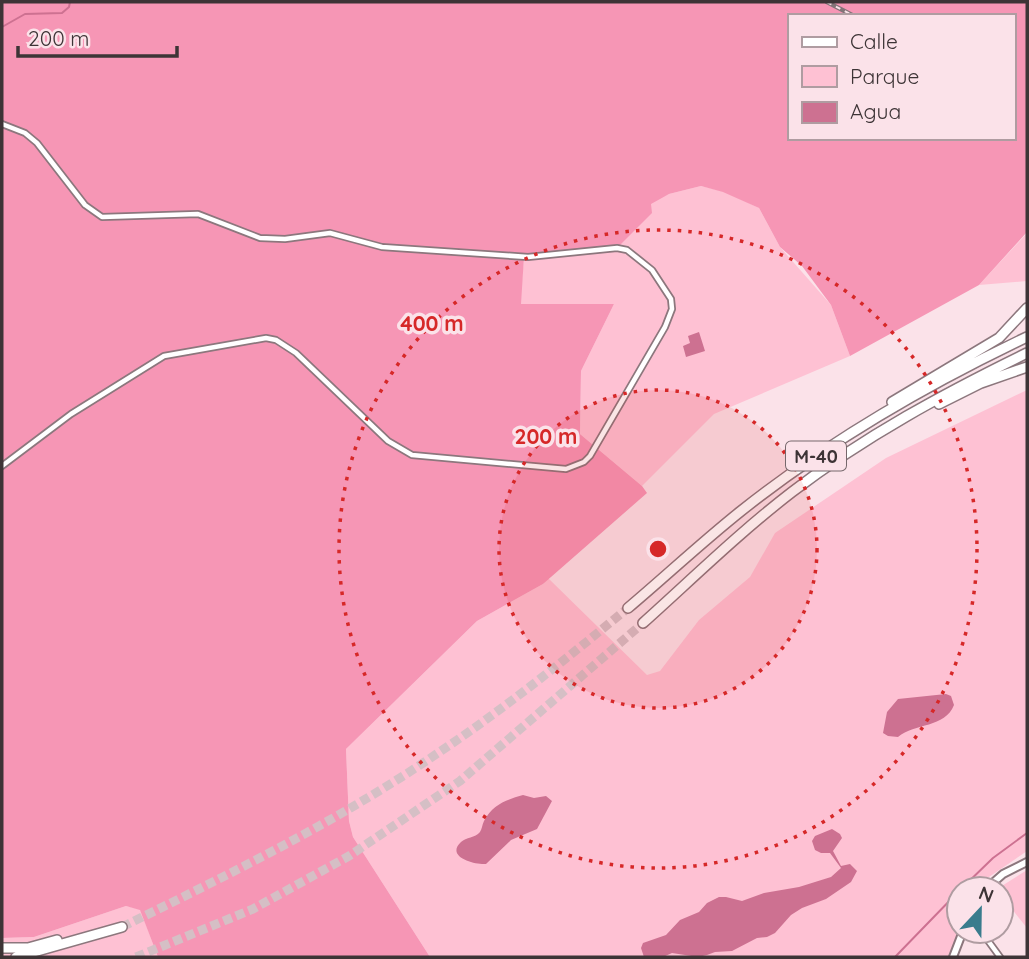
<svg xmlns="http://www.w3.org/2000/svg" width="1029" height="959" font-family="Quicksand,sans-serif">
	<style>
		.green { fill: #fec1d3 }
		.forest { fill: #f696b5; fill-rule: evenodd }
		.water { fill: #cd7191 }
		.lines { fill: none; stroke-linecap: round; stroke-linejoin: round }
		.stream { stroke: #cd7191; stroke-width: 2 }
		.highway-tunnel { stroke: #d5bfc5; stroke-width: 9; stroke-dasharray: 9 4.5; stroke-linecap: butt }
		.street-casing { stroke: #8c777d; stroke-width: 8 }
		.secondary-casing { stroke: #8c777d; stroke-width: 10 }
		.highway-casing { stroke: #8c777d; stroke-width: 12 }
		.street { stroke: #fff; stroke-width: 4.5 }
		.secondary { stroke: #fff; stroke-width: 6 }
		.highway { stroke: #fff; stroke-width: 9 }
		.rail-casing { stroke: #837478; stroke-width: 4.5 }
		.rail { stroke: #fbe2e9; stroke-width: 2; stroke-dasharray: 5; stroke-linecap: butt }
		.ring { fill: none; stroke: #d62828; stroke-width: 3.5; stroke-dasharray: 3.5 7 }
		.labels { text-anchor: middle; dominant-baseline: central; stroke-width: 7; stroke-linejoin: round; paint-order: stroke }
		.shield { fill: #fbe2e9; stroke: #76686c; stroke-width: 2 }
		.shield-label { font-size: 18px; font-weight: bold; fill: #3d3436 }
		.centre { fill: #d62828; stroke: #fbe2e9; stroke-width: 3.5 }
		.ring-label { font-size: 21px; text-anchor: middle; font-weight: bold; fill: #d62828; stroke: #fbe2e9; stroke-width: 7; stroke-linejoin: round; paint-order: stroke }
	</style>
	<rect width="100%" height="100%" fill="#fbe2e9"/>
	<path class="green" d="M701 186 726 192 759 208 780 247 831 305 850 356 714 414 642 486 580 434 581 371 614 304H520L524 257 669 194Z
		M1027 233V281L979 285Z
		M1027 390V851L986 879 980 889H959V931H966L953 957H430L353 837 349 821 346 749 477 621 543 584 548 578 647 675 660 671 699 620 750 577 775 533 886 458Z
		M1027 870V869V928L1004 899 1001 902V889H997Z
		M126 906 140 909 158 957H2V938L34 937Z"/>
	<path class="forest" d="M2 2H1027V232L979 285 850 356 831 305 802 266 780 247 759 208 723 192 701 186 669 194 651 204 652 213 617 248 524 257 521 304H614L581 371 580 434 642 486 647 493 543 584 477 621 346 749 349 821 353 837 430 957H158L140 910 126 906 34 937 2 938ZM789 16H1013V138H789Z"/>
	<path class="water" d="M699 332 705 351 686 357 683 346 690 343 688 336Z
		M946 694 951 696 954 705C945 728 915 723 898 737L888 736 883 733 887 712 898 699Z
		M523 795 534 798 546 796 552 801 537 829 511 840 486 864C475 865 445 857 461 842 466 837 475 838 480 832 482 829 482 825 484 821 493 804 506 800 523 795Z
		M832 829 840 834 842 838 833 851 841 866 850 864 857 871 851 882 826 899 802 908 791 915 775 933 767 937 757 938 732 951 715 952 707 955 698 957 672 953 663 957H644L641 948 643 943 666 935 680 920 699 912 707 903 719 897H726L742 901 764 893 799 887 831 877 841 868 830 853H821L815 850 812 841 815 836Z"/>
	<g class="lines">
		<path class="stream" d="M2 27 25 14 62 13 69 7 70 2
			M961 889 993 858 1027 833
			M895 957 959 891"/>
		<path class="highway-tunnel" d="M122 927C230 874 338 821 438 753 504 709 566 659 628 608
			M136 957 253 909 349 856 460 781 643 623"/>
		<g class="street-casing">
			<path id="street" d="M2 124 25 133 37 143 85 205 102 217 198 214 260 238 285 239 330 233 382 247 528 257 617 248 627 250 652 270 671 299 672 309 665 327 590 456 584 462 566 469 412 455 388 441 296 353 276 340 266 338 164 356 71 414 2 466
				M981 931 1000 957"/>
		</g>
		<g class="secondary-casing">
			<path id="secondary" d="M986 889 1003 874 1027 862
				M953 957 963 931"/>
		</g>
		<g class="highway-casing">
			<path id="highway" d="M892 402 999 338 1027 308
				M939 404 981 383 1027 367
				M628 608C666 576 702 542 741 511 829 441 926 385 1027 337
				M643 623C692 579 740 532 792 492 865 436 945 393 1027 353
				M2 948H28L57 940
				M16 957 122 927"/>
		</g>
		<use href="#street" class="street"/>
		<use href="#secondary" class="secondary"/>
		<use href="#highway" class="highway"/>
		<g class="rail-casing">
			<path id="rail" d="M827 2 854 16"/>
		</g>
		<use href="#rail" class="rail"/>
	</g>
	<circle cx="658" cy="549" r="159" fill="#d62828" fill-opacity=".12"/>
	<g class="ring">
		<circle cx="658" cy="549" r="159"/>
		<circle cx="658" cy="549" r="319"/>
	</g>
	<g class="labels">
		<rect class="shield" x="786" y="441.5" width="60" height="29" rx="5"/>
		<g class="shield-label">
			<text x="816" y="456">M-40</text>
		</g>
	</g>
	<circle cx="658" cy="549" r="10" class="centre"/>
	<g class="ring-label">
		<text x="432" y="331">400 m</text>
		<text x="546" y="444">200 m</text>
	</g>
	<rect width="1029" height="959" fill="none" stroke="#3d3436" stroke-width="7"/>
	<rect x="788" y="14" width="228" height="126" fill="#fbe2e9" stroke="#af9ca1" stroke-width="2"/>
	<rect x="802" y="37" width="35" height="10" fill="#ffffff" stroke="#af9ca1" stroke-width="2"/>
	<text x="850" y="49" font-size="21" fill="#3d3436">Calle</text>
	<rect x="802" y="66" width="35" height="21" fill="#fec1d3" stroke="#af9ca1" stroke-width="2"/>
	<text x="850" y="84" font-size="21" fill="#3d3436">Parque</text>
	<rect x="802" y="102" width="35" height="21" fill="#cd7191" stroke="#af9ca1" stroke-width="2"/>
	<text x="850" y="119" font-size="21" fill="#3d3436">Agua</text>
	<g transform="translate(980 910) rotate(22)"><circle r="33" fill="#fbe2e9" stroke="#af9ca1" stroke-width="2"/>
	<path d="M0-5L12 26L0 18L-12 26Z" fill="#397c8d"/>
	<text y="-10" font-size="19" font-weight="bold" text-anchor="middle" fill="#3d3436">N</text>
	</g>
	<path d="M18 46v10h159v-10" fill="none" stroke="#3d3436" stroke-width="3.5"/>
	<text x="28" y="46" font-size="21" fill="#3d3436" stroke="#fbe2e9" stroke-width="5" paint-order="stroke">200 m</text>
</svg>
